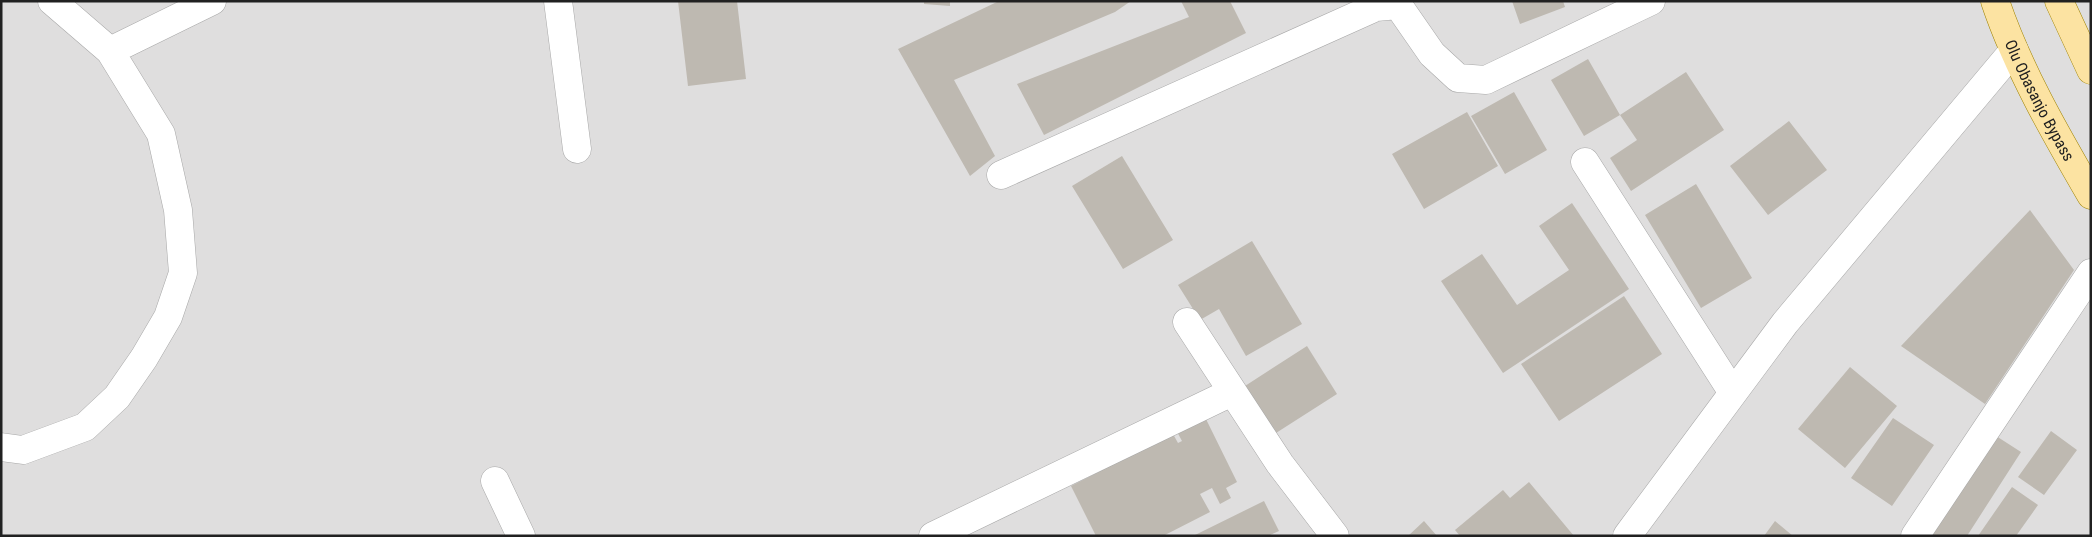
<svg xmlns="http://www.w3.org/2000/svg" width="2092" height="537" font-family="'Roboto Condensed',sans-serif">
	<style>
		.residential { fill: #dfdede }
		.building { fill: #beb9b1 }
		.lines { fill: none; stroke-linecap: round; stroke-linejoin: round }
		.minor-casing { stroke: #a8a8a8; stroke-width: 29 }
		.major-casing { stroke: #9e8200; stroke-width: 29 }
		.minor { stroke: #fff; stroke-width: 28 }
		.major { stroke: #fce3a2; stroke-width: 28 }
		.labels { text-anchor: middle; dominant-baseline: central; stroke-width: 4.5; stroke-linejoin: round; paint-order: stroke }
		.street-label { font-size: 16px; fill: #212121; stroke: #fff }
	</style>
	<rect width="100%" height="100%" fill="#f1f0e8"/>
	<path class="residential" d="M1 1H2091V536H1Z"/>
	<path class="building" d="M678 1H737L746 79 688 86Z
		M924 1H950V6L924 4Z
		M999 1H1131L1115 12 954 80 995 156 970 176 898 49Z
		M1181 1H1230L1246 33 1044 135 1017 84 1189 17Z
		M1512 1H1563L1565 7 1520 24Z
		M1588 59 1620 115 1584 136 1551 80Z
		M1686 72 1724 130 1631 191 1610 158 1637 140 1620 115Z
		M1514 92 1547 150 1505 174 1471 116Z
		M1467 112 1498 166 1424 209 1392 154Z
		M1789 121 1827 170 1768 215 1730 166Z
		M1122 156 1173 240 1123 269 1072 186Z
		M1696 184 1752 278 1701 308 1645 215Z
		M1572 203 1629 289 1503 373 1441 281 1482 254 1517 305 1569 270 1539 226Z
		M2030 210 2074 270 1985 404 1901 346Z
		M1252 241 1302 324 1246 356 1219 309 1200 320 1178 285Z
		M1624 296 1662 354 1559 421 1521 364Z
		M1307 346 1337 394 1276 433 1245 386Z
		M1850 367 1897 406 1845 468 1798 429Z
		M1203 413 1237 482 1226 488 1231 498 1220 504 1212 488 1200 494 1210 512 1163 536H1096L1071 486 1173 434 1178 443 1182 441 1175 428Z
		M1893 418 1934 445 1892 506 1851 478Z
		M2051 431 2077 450 2044 495 2018 477Z
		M1993 434 2021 452 1967 536H1934L1929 533Z
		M1529 482 1574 536H1460L1455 530 1503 490 1510 498Z
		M2012 487 2038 505 2016 536H1978Z
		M1264 501 1279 531 1268 536H1193Z
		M1424 521 1437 536H1408Z
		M1775 521 1793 536H1764Z"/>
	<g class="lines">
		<g class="minor-casing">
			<path id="minor" d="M52 1 110 51
				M558 1 577 149
				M1585 162 1733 393
				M1001 175 1376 7 1398 5 1432 54 1458 78 1486 80 1651 1
				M1187 322 1280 464 1335 536
				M1 447 23 450 85 427 117 397 144 358 168 317 183 273 178 210 161 134 110 51 212 1
				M495 481 521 536
				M933 536 1232 392
				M1627 536 1785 323 2014 50
				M1915 536 2091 273"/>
		</g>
		<g class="major-casing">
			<g id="major">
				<path id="s1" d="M1995 1C2018 69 2055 133 2091 195"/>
				<path d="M2059 1 2091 70"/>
			</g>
		</g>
		<use href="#minor" class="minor"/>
		<use href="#major" class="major"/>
	</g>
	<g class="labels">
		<g class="street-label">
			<text stroke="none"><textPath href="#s1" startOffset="109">Olu Obasanjo Bypass</textPath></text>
		</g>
	</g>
	<rect width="2092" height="537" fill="none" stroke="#212121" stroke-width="5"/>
</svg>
